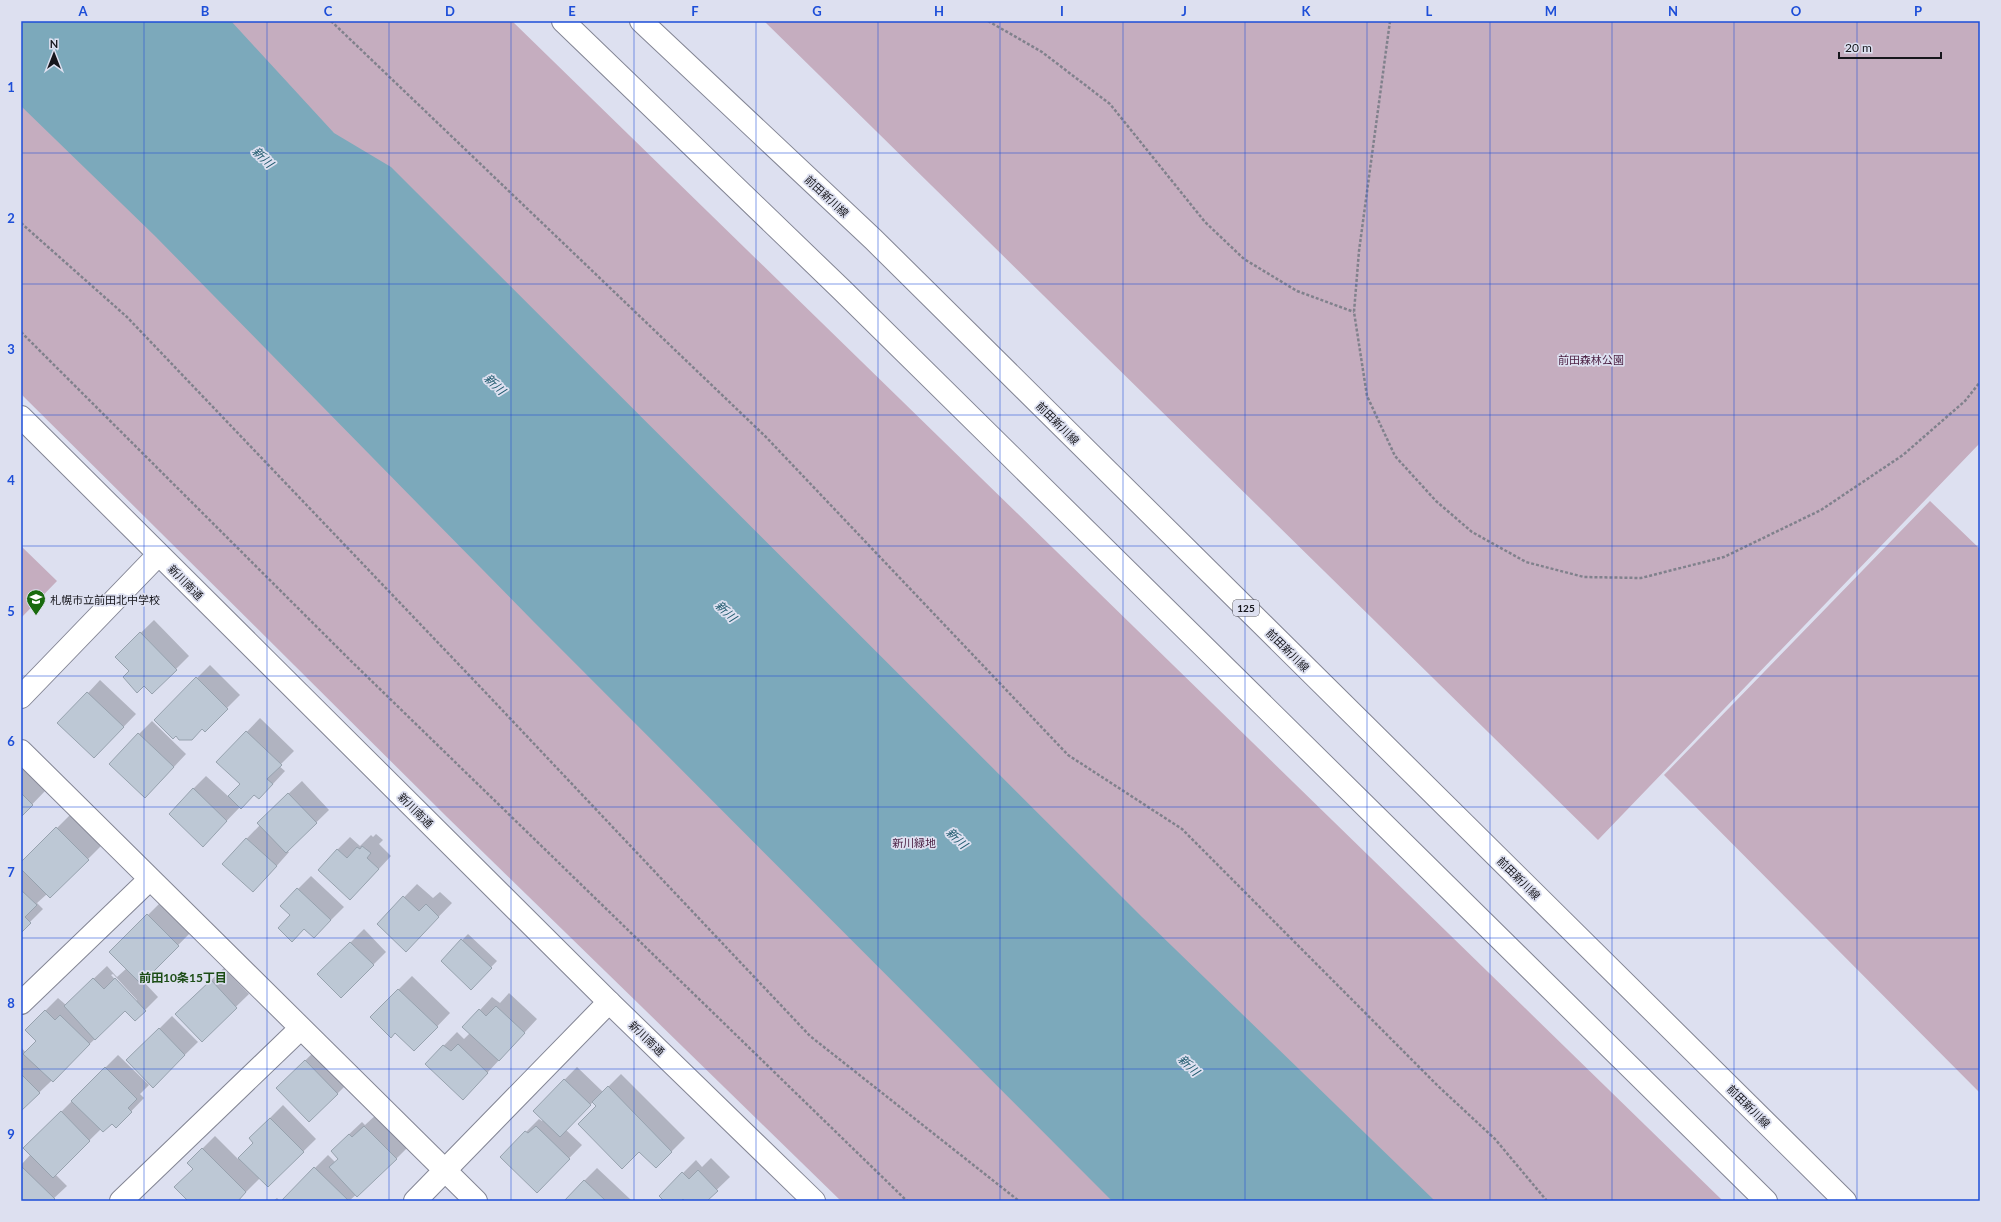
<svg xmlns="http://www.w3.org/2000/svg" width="2001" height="1222" font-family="Lato,'Noto Sans JP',sans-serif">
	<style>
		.green { fill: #c5adbf }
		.water { fill: #7ca9bb }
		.shadow { fill: #0003; fill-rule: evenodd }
		.building { fill: #bdc8d5; stroke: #97a2ae }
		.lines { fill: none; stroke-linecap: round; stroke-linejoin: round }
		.minor-casing { stroke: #838594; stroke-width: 24 }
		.tertiary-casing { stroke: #838594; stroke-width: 24 }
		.primary-casing { stroke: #838594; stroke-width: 24 }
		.path { stroke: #80818c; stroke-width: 2.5; stroke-dasharray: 3 2; stroke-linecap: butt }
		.minor { stroke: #fff; stroke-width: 22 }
		.tertiary { stroke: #fff; stroke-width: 22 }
		.primary { stroke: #fff; stroke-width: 22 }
		.grid { fill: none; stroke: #1d4ed8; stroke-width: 1; stroke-opacity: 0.55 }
		.labels { text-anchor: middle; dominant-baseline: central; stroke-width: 3.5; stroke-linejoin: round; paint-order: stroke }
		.shield { fill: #dde0f0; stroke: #52535c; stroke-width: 1 }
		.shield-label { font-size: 10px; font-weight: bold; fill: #16161c }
		.street-label { font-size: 11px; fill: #16161c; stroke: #dde0f0 }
		.park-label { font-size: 11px; fill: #491d40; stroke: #dde0f0 }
		.poi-label { font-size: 11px; fill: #16161c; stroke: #dde0f0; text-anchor: start }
		.water-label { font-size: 12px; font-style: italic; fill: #215b6f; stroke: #dde0f0 }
		.neighbourhood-label { font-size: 12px; font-weight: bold; fill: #1c4d16; stroke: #dde0f0 }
		.neatline { fill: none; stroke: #1d4ed8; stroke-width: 1.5 }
		.grid-label { font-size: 13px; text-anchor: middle; font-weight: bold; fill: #1d4ed8 }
	</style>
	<rect width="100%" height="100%" fill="#dde0f0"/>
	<path class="green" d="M21 21H512L1723 1201H841L447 817 21 394Z
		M764 21H1980V443L1598 840Z
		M1930 501 1980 549V1093L1664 775Z
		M21 546 57 581 21 618Z"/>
	<path class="water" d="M21 21H231L334 133 391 167 1142 917 1435 1201H1112L532 620 156 237 21 106Z"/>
	<path class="shadow" d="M154 620 189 656 152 693 116 657Z
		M210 665 240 695 205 730 202 728 155 720Z
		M100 680 136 714 107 744 88 693Z
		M260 718 294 751 279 766 285 771 272 785 255 794 241 806 216 832 193 789 206 776 229 797 241 784 218 762Z
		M152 721 186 754 158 784 139 734Z
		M21 767 45 791 21 816Z
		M302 781 329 810 287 851 289 852 266 878 223 863 260 825 271 810Z
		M70 815 101 846 50 897 47 894 37 903 43 909 21 931V864Z
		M376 834 383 840 379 844 391 856 363 886 337 850 350 837 360 846 371 835 373 837Z
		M311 876 344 907 327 924 291 915 281 906Z
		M417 884 433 898 440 892 452 903 418 938 378 924Z
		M161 902 191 932 143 981 158 997 135 1020 125 1010 21 1110V1047L26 1053 37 1041 26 1030 58 998 66 1005 107 966 117 977 127 968 111 952ZM113 974 137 1000 136 1002 111 975Z
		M364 929 386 952 341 997 319 974Z
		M468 934 497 961 471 988 442 961Z
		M224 968 249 994 202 1040 189 1001Z
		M412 976 450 1013 427 1037 395 1032 371 1017Z
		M509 993 537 1019 476 1085 426 1064 457 1032 464 1039 470 1033 480 1010 492 997 500 1003Z
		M172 1016 198 1042 153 1086 128 1060Z
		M318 1048 350 1081 337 1094 277 1088Z
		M118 1055 149 1085 140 1094 144 1098 116 1127 112 1122 101 1129 55 1174 67 1186 51 1201H21V1165L31 1154 25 1148Z
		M577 1067 603 1092 621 1074 685 1138 656 1167 593 1102 566 1130 582 1145 537 1191 501 1157 539 1119 542 1121 543 1120 534 1111Z
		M283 1105 316 1139 268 1186 260 1178 237 1201H189L194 1169 188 1163 215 1136 238 1159 255 1142 250 1138Z
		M378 1113 409 1146 396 1159 349 1201 283 1200 328 1155 336 1163 339 1159 345 1138 362 1122 365 1125Z
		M711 1158 730 1177 705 1201H687L683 1198 680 1201H665L660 1196 696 1160 702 1167Z
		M597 1168 631 1200 565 1201 584 1181Z
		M277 1198 280 1201H273Z"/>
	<path class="building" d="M140 632 177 670 152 694 144 686 137 693 123 677 129 671 115 657Z
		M196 677 228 709 205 732 202 729 192 740H179L176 736 173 739 154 720Z
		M87 692 124 727 94 758 57 723Z
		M246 731 282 765 267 779 273 784 259 799 254 795 241 809 228 796 240 784 216 762Z
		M138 733 174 767 145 798 109 764Z
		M193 788 227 821 203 847 169 814Z
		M21 793 33 805 21 817Z
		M288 793 317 823 286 853 257 823Z
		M56 827 89 860 50 898 21 869V862Z
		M246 838 277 866 253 892 222 864Z
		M362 846 371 853 367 858 379 869 350 900 318 870 337 849 347 858 357 847 360 849Z
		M297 888 331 920 314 938 304 929 292 942 278 928 290 915 280 906Z
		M21 890 37 905 25 917 31 923 21 933Z
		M403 896 419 911 426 904 439 917 406 952 377 924Z
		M147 914 179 946 141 984 109 952Z
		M461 939 492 968 471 990 441 961Z
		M350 942 374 965 341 998 317 974Z
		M93 978 104 989 115 978 146 1011 135 1021 125 1011 95 1040 64 1006Z
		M211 980 237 1008 202 1042 175 1014Z
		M398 989 438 1027 414 1051 395 1033 391 1038 370 1017Z
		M496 1006 525 1033 499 1061 462 1027 479 1009 486 1016Z
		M45 1010 55 1020 60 1015 90 1044 53 1082 23 1054 36 1041 25 1030Z
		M159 1028 185 1055 153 1088 126 1060Z
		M458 1044 488 1073 463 1100 425 1064 443 1045 451 1051Z
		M305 1060 338 1094 309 1122 276 1088Z
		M105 1067 137 1099 128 1108 132 1112 116 1128 112 1124 103 1132 71 1101Z
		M21 1074 40 1093 21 1111Z
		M564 1079 591 1105 560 1137 533 1111Z
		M608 1086 672 1152 656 1168 639 1152 622 1169 578 1124 596 1106 592 1102Z
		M61 1111 90 1141 53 1178 23 1148Z
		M270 1118 304 1152 268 1187 238 1158 253 1143 249 1138Z
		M364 1126 397 1159 357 1197 329 1167 338 1159 331 1151 349 1134 352 1137Z
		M536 1126 570 1159 537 1193 500 1157 525 1131 528 1133Z
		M202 1148 246 1192 238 1201H188L174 1187 193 1169 187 1163Z
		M21 1166 55 1199 53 1201H21Z
		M314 1167 349 1201 282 1200Z
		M698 1170 718 1191 707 1201H685L683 1199 681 1201H664L659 1196 682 1172 689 1179Z
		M584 1180 606 1201H564Z"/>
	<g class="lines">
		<g class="minor-casing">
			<path id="minor" d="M21 697 158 555
				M21 751 476 1201
				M21 1003 150 879
				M121 1201 301 1028
				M415 1201 609 1002"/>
		</g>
		<g class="tertiary-casing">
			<path id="tertiary" d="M21 417 609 1002 814 1201"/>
		</g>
		<g class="primary-casing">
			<path id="primary" d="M563 21 842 290 1766 1201
				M641 21 873 239 1845 1201"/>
		</g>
		<path class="path" d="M331 21 766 437 1068 755 1182 829 1438 1086 1495 1139 1547 1201
			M988 21 1042 52 1110 104 1205 222 1244 259 1297 291 1354 312
			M1390 21 1359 251 1354 312 1367 396 1395 456 1436 501 1472 532 1526 562 1584 577 1641 578 1724 557 1821 510 1903 455 1965 401 1980 382
			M21 223 127 317 487 694 810 1036 1019 1201
			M21 332 350 660 907 1201"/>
		<use href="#minor" class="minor"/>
		<use href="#tertiary" class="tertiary"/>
		<use href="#primary" class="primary"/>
	</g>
	<path class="grid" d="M144 21V1201M267 21V1201M389 21V1201M511 21V1201M634 21V1201M756 21V1201M878 21V1201M1000 21V1201M1123 21V1201M1245 21V1201M1367 21V1201M1490 21V1201M1612 21V1201M1734 21V1201M1857 21V1201M21 153H1980M21 284H1980M21 415H1980M21 546H1980M21 676H1980M21 807H1980M21 938H1980M21 1069H1980"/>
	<defs>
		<g id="school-pin" transform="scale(1)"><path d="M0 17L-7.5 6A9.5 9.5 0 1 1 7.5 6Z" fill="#196a0e" stroke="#dde0f0"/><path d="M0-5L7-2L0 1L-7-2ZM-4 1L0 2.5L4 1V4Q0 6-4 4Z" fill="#fff"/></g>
	</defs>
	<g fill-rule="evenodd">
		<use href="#school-pin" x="36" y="599"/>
	</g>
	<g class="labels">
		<rect class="shield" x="1233" y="600" width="26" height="16" rx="3"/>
		<g class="shield-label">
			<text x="1246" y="608">125</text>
		</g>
		<g class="street-label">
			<text transform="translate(827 196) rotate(43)">前田新川線</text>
			<text transform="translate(1058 423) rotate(45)">前田新川線</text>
			<text transform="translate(186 582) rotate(45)">新川南通</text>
			<text transform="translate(1288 650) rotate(45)">前田新川線</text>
			<text transform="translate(416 810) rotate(45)">新川南通</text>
			<text transform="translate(1519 878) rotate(45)">前田新川線</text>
			<text transform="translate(647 1038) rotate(44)">新川南通</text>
			<text transform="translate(1749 1106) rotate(45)">前田新川線</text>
		</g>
		<g class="park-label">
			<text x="1591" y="359">前田森林公園</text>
			<text x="914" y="842">新川緑地</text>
		</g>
		<g class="poi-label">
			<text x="50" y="599">札幌市立前田北中学校</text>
		</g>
		<g class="water-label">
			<text transform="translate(263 157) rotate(44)">新川</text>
			<text transform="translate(495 384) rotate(44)">新川</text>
			<text transform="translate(726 611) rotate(44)">新川</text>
			<text transform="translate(957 838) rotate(44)">新川</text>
			<text transform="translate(1189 1065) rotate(44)">新川</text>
		</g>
		<g class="neighbourhood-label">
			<text x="183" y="977">前田10条15丁目</text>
		</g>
	</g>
	<rect width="2001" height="1222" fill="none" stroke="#dde0f0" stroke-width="44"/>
	<g transform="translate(54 54)" stroke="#dde0f0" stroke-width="3" paint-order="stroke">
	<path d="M0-3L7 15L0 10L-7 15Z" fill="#16161c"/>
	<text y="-6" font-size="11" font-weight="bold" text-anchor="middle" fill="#16161c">N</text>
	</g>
	<path d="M1839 52v6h102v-6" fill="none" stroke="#16161c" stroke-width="2"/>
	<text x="1845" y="52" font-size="12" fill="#16161c" stroke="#dde0f0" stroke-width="3" paint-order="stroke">20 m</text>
	<rect x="22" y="22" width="1957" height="1178" class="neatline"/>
	<g class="grid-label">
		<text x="83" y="16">A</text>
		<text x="205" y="16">B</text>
		<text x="328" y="16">C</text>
		<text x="450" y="16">D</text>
		<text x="572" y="16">E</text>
		<text x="695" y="16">F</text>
		<text x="817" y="16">G</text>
		<text x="939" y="16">H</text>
		<text x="1062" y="16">I</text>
		<text x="1184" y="16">J</text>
		<text x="1306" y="16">K</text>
		<text x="1429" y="16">L</text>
		<text x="1551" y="16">M</text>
		<text x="1673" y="16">N</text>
		<text x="1796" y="16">O</text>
		<text x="1918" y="16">P</text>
		<text x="11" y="92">1</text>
		<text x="11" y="223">2</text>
		<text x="11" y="354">3</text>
		<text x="11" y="485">4</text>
		<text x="11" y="616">5</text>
		<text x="11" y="746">6</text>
		<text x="11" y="877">7</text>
		<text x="11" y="1008">8</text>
		<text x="11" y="1139">9</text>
	</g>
</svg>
